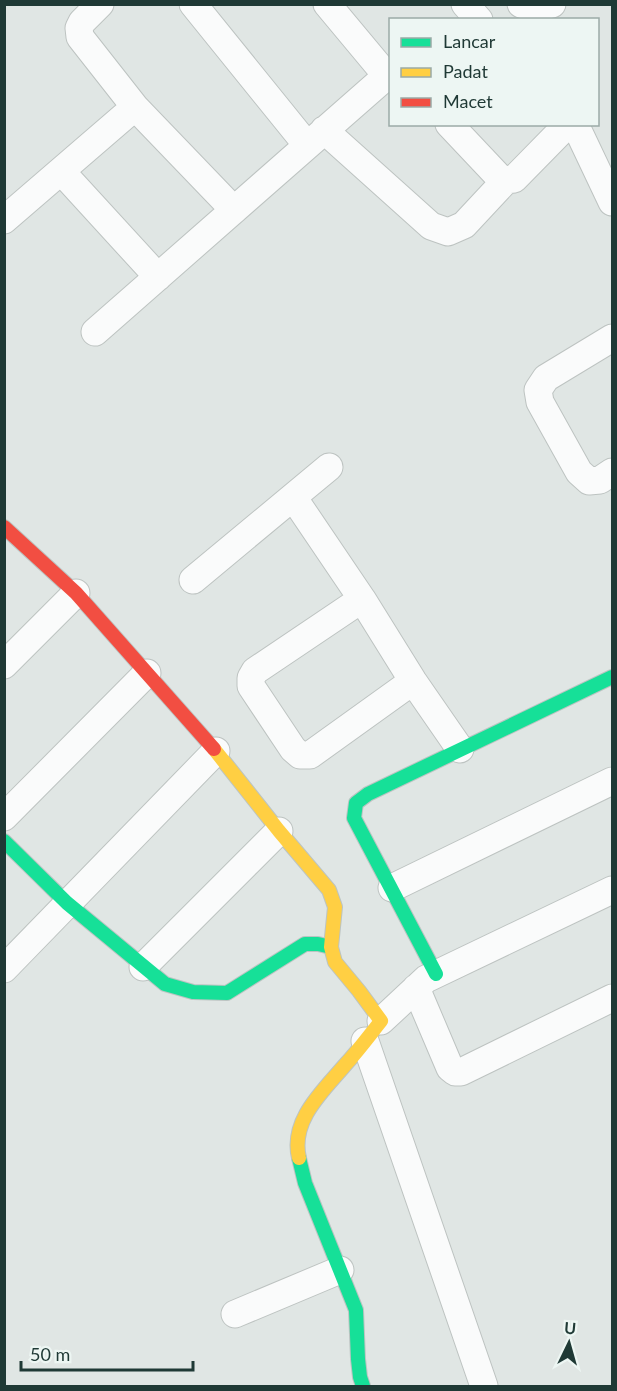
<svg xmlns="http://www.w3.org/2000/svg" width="617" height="1391" font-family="Lato,sans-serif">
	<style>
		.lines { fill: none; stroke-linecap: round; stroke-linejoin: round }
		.street-casing { stroke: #bdc3c1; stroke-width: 29 }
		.fast-casing { stroke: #bcc4c2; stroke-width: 16 }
		.slow-casing { stroke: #bcc4c2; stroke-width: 16 }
		.jam-casing { stroke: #bcc4c2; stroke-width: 16 }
		.street { stroke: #fafbfb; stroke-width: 27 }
		.fast { stroke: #16e098; stroke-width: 14 }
		.slow { stroke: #ffcf43; stroke-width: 14 }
		.jam { stroke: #f24e42; stroke-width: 14 }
	</style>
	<rect width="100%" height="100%" fill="#e0e6e4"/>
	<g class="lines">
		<g class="street-casing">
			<path id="street" d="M100 4 82 22 79 28 80 37 135 107 234 210
				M193 4 307 145
				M327 4 387 76
				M465 4 479 20
				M521 4 534 8 552 4
				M449 124 499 177 506 180 514 179 568 124
				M575 124 612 202
				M324 130 431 226 448 232 464 225 506 180
				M61 171 158 277
				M4 220 135 107
				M95 332 390 73
				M612 338 546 378 538 390 540 402 579 472 589 481 600 480 612 472
				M293 497 362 599 413 681 460 749
				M193 580 329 467
				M362 599 255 671 251 678V686L293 749 300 755H310L413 681
				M4 665 76 593
				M4 817 147 673
				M392 888 612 781
				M143 967 279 831
				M4 969 216 751
				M416 988 450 1068 455 1072H461L612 998
				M381 1021 426 979 612 890
				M365 1041 484 1386
				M235 1314 340 1270"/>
		</g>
		<g class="fast-casing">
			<path id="fast" d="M4 841 67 903 165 984 193 992 227 993 305 944H318L331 947
				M436 974 354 818 356 803 368 794 612 677
				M299 1158 305 1183 356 1310 358 1359 360 1377 363 1386"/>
		</g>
		<g class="slow-casing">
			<path id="slow" d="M214 749 279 831 329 890 335 907 331 947 335 962 359 991 381 1021C369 1036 358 1051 345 1065 323 1091 290 1120 299 1158"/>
		</g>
		<g class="jam-casing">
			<path id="jam" d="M4 527 76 593 214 749"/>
		</g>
		<use href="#street" class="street"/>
		<use href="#fast" class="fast"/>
		<use href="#slow" class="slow"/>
		<use href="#jam" class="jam"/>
	</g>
	<rect width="617" height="1391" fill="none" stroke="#1f3935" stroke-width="12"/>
	<rect x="389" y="18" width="210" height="108" fill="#edf6f3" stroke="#9baaa7" stroke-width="1.5"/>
	<rect x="401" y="38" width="30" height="9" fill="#16e098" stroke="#9baaa7" stroke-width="1.5"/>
	<text x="443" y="48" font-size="18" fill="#1f3935">Lancar</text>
	<rect x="401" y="68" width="30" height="9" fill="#ffcf43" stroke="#9baaa7" stroke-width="1.5"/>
	<text x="443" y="78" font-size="18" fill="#1f3935">Padat</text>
	<rect x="401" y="98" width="30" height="9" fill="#f24e42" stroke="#9baaa7" stroke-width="1.5"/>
	<text x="443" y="108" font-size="18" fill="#1f3935">Macet</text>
	<g transform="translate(569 1343) rotate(5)" stroke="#edf6f3" stroke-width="4.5" paint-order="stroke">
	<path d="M0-4.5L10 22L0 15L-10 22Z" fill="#1f3935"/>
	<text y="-9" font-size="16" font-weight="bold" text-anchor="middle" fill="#1f3935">U</text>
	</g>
	<path d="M21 1361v9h172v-9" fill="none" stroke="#1f3935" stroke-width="3"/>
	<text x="30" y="1361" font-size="18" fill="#1f3935" stroke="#edf6f3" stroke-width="4.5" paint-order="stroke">50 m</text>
</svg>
